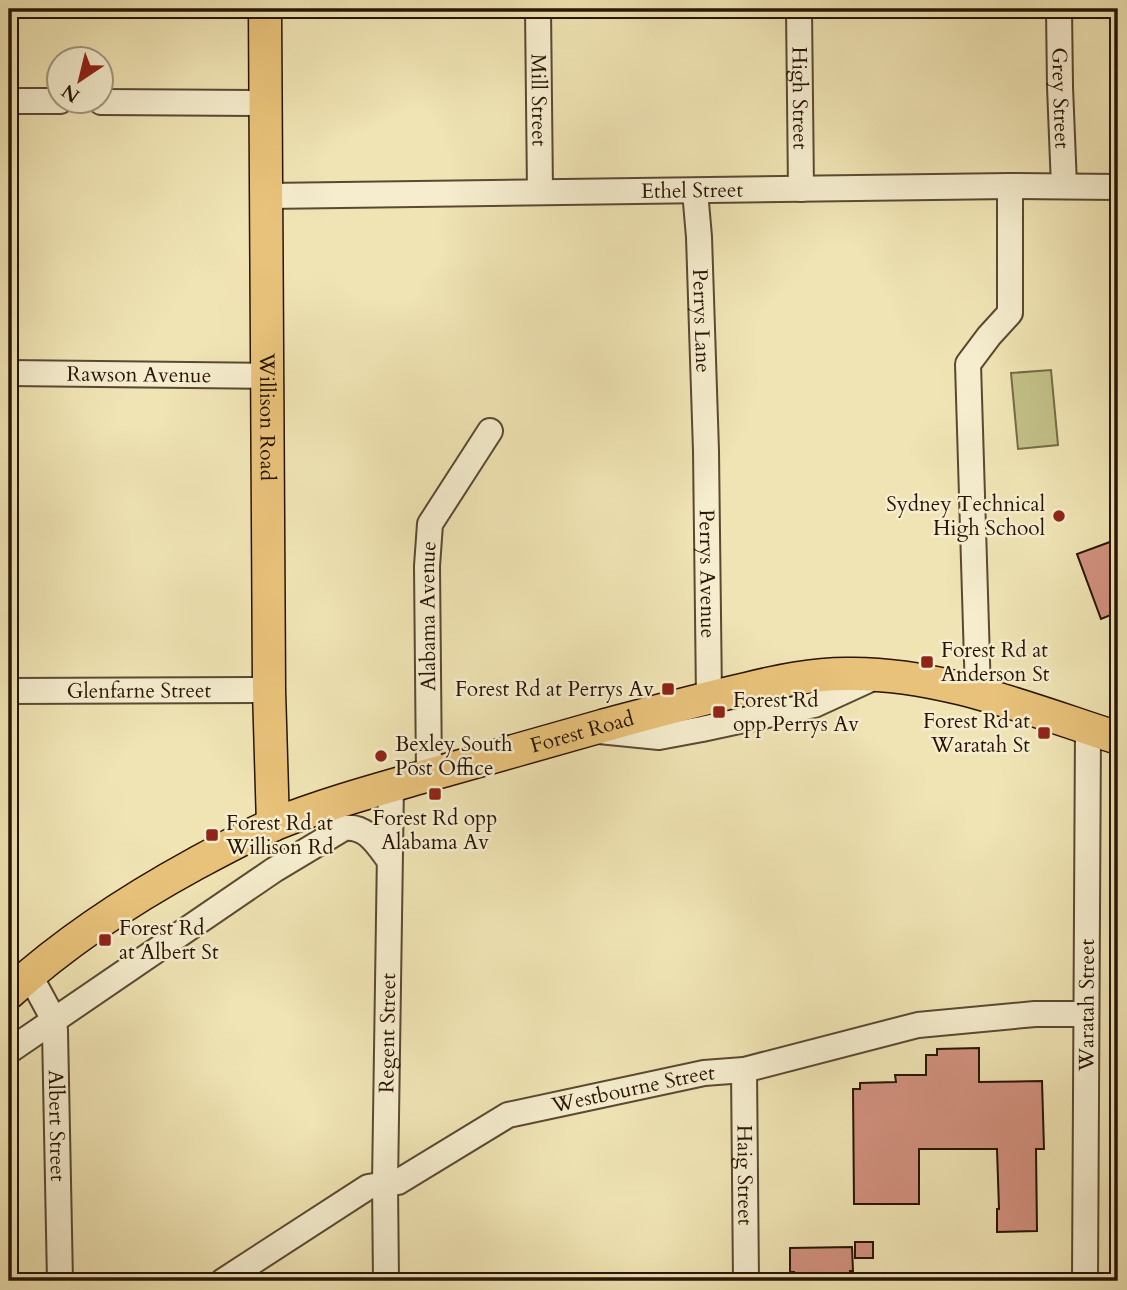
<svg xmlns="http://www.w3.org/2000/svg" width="1127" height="1290" font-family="Cardo,serif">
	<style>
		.green { fill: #c2c187; stroke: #756b46; stroke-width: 2 }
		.building { fill: #d2917f; stroke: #281506; stroke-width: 2 }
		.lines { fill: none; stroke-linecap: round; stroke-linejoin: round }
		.minor-casing { stroke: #5a4932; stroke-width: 28 }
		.major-casing { stroke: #281506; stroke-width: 35 }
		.minor { stroke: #f5edce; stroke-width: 24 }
		.major { stroke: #e8c27a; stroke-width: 32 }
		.poi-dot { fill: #8f2418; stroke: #f5edce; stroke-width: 2.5 }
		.labels { text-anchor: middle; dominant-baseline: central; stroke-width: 5; stroke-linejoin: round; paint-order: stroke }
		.street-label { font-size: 21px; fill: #281506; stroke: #f5edce }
		.poi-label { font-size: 21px; fill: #281506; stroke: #f5edce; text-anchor: start }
	</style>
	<rect width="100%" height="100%" fill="#f0e4b4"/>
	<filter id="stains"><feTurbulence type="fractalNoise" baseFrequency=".00286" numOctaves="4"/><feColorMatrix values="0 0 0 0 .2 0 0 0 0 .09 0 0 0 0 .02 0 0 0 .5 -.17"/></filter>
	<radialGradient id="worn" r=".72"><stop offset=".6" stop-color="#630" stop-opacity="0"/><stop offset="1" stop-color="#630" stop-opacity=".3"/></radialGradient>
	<path class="green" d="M1051 370 1058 445 1018 449 1011 373Z"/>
	<path class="building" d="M1118 539V612L1101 619 1077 554Z
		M979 1048V1082L1042 1081 1044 1149H1036L1037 1231 997 1232V1209H999L997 1149H919V1204H854L853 1089H860V1083L896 1082 895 1075H926V1055H937V1049Z
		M855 1242H873V1258H855Z
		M852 1247 853 1271H850L851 1281H794V1272H790V1248Z"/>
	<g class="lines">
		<g class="minor-casing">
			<g id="minor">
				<path id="s1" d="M538 9 540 192"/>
				<path id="s2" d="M799 9 801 189"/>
				<path id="s3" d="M1059 9 1060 87 1064 186"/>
				<path d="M9 101H60"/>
				<path d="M101 102 266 103"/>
				<path id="s4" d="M695 191 699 237 706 451 709 697"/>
				<path id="s5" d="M267 196 1010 186 1118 187"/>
				<path id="s6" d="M9 373 268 376"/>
				<path id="s7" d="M9 691 269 690"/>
				<path d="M978 693 968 364 989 336 1010 313V186"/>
				<path d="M599 731 659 737 702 729 814 705 875 677"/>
				<path id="s8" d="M429 775 427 566 430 524 490 431"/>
				<path id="s9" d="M29 974 54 1020 55 1031 60 1281"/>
				<path d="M9 1051 274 870 344 828C366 825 377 844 389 860"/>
				<path id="s10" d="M744 1070 746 1281"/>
				<path id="s11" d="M223 1281 368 1187 398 1182 508 1115 704 1073 744 1070 918 1025 1035 1014H1085"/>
				<path id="s12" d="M386 1281 385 1184 391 785"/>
				<path id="s13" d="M1085 1281 1088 728"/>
			</g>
		</g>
		<g class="major-casing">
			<g id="major">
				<path id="s14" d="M265 9 269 690 273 825"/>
				<path id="s15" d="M9 993C65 942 129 900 195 864 221 850 248 835 275 824 325 804 377 790 429 775 487 759 544 742 602 726 650 713 697 700 746 689 779 681 812 674 846 674 939 672 1031 710 1118 738"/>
			</g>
		</g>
		<use href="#minor" class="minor"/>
		<use href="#major" class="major"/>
	</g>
	<g class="poi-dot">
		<circle cx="1059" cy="516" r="7"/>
		<rect x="920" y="655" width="14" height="14" rx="3.5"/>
		<rect x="661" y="682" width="14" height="14" rx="3.5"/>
		<rect x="712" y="705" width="14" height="14" rx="3.5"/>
		<rect x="1037" y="726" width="14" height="14" rx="3.5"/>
		<circle cx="381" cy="756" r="7"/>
		<rect x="428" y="787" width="14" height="14" rx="3.5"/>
		<rect x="205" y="828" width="14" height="14" rx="3.5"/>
		<rect x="98" y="933" width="14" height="14" rx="3.5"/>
	</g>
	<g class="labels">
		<g class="street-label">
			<text stroke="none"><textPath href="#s3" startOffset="89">Grey Street</textPath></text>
			<text stroke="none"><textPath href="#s2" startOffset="89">High Street</textPath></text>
			<text stroke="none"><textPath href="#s1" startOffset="91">Mill Street</textPath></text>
			<text stroke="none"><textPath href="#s5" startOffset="425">Ethel Street</textPath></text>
			<text stroke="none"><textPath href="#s4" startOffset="130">Perrys Lane</textPath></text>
			<text stroke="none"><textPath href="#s6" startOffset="130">Rawson Avenue</textPath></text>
			<text stroke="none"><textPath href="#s14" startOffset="408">Willison Road</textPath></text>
			<text stroke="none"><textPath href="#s4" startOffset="383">Perrys Avenue</textPath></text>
			<text stroke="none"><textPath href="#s8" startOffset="159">Alabama Avenue</textPath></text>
			<text stroke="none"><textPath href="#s7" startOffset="130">Glenfarne Street</textPath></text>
			<text stroke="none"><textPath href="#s15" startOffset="637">Forest Road</textPath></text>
			<text stroke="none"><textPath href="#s13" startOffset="276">Waratah Street</textPath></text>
			<text stroke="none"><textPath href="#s12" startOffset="248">Regent Street</textPath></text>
			<text stroke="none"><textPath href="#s11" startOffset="460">Westbourne Street</textPath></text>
			<text stroke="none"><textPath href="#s9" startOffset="158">Albert Street</textPath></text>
			<text stroke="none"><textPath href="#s10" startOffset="105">Haig Street</textPath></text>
		</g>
		<g class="poi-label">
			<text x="1045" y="504" text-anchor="end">Sydney Technical<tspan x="1045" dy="24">High School</tspan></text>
			<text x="941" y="650">Forest Rd at<tspan x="941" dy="24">Anderson St</tspan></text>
			<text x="654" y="689" text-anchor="end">Forest Rd at Perrys Av</text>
			<text x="733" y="700">Forest Rd<tspan x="733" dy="24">opp Perrys Av</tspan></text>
			<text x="1030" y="721" text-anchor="end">Forest Rd at<tspan x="1030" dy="24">Waratah St</tspan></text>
			<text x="395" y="744">Bexley South<tspan x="395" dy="24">Post Office</tspan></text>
			<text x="435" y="818" text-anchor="middle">Forest Rd opp<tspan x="435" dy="24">Alabama Av</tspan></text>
			<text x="226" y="823">Forest Rd at<tspan x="226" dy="24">Willison Rd</tspan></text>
			<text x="119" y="928">Forest Rd<tspan x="119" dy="24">at Albert St</tspan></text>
		</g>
	</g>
	<rect width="1127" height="1290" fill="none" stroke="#f0e4b4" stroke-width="35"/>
	<rect x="10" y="10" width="1106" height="1269" fill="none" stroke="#281506" stroke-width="3.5"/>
	<rect x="18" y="18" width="1092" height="1255" fill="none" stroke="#281506" stroke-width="2"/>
	<g transform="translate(80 80) rotate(215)"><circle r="33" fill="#f5edce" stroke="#a3977e" stroke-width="2"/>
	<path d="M0-5L12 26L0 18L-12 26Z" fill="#8f2418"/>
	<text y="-10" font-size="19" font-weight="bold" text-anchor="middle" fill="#281506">N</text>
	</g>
	<rect width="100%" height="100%" filter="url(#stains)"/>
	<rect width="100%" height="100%" fill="url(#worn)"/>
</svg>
